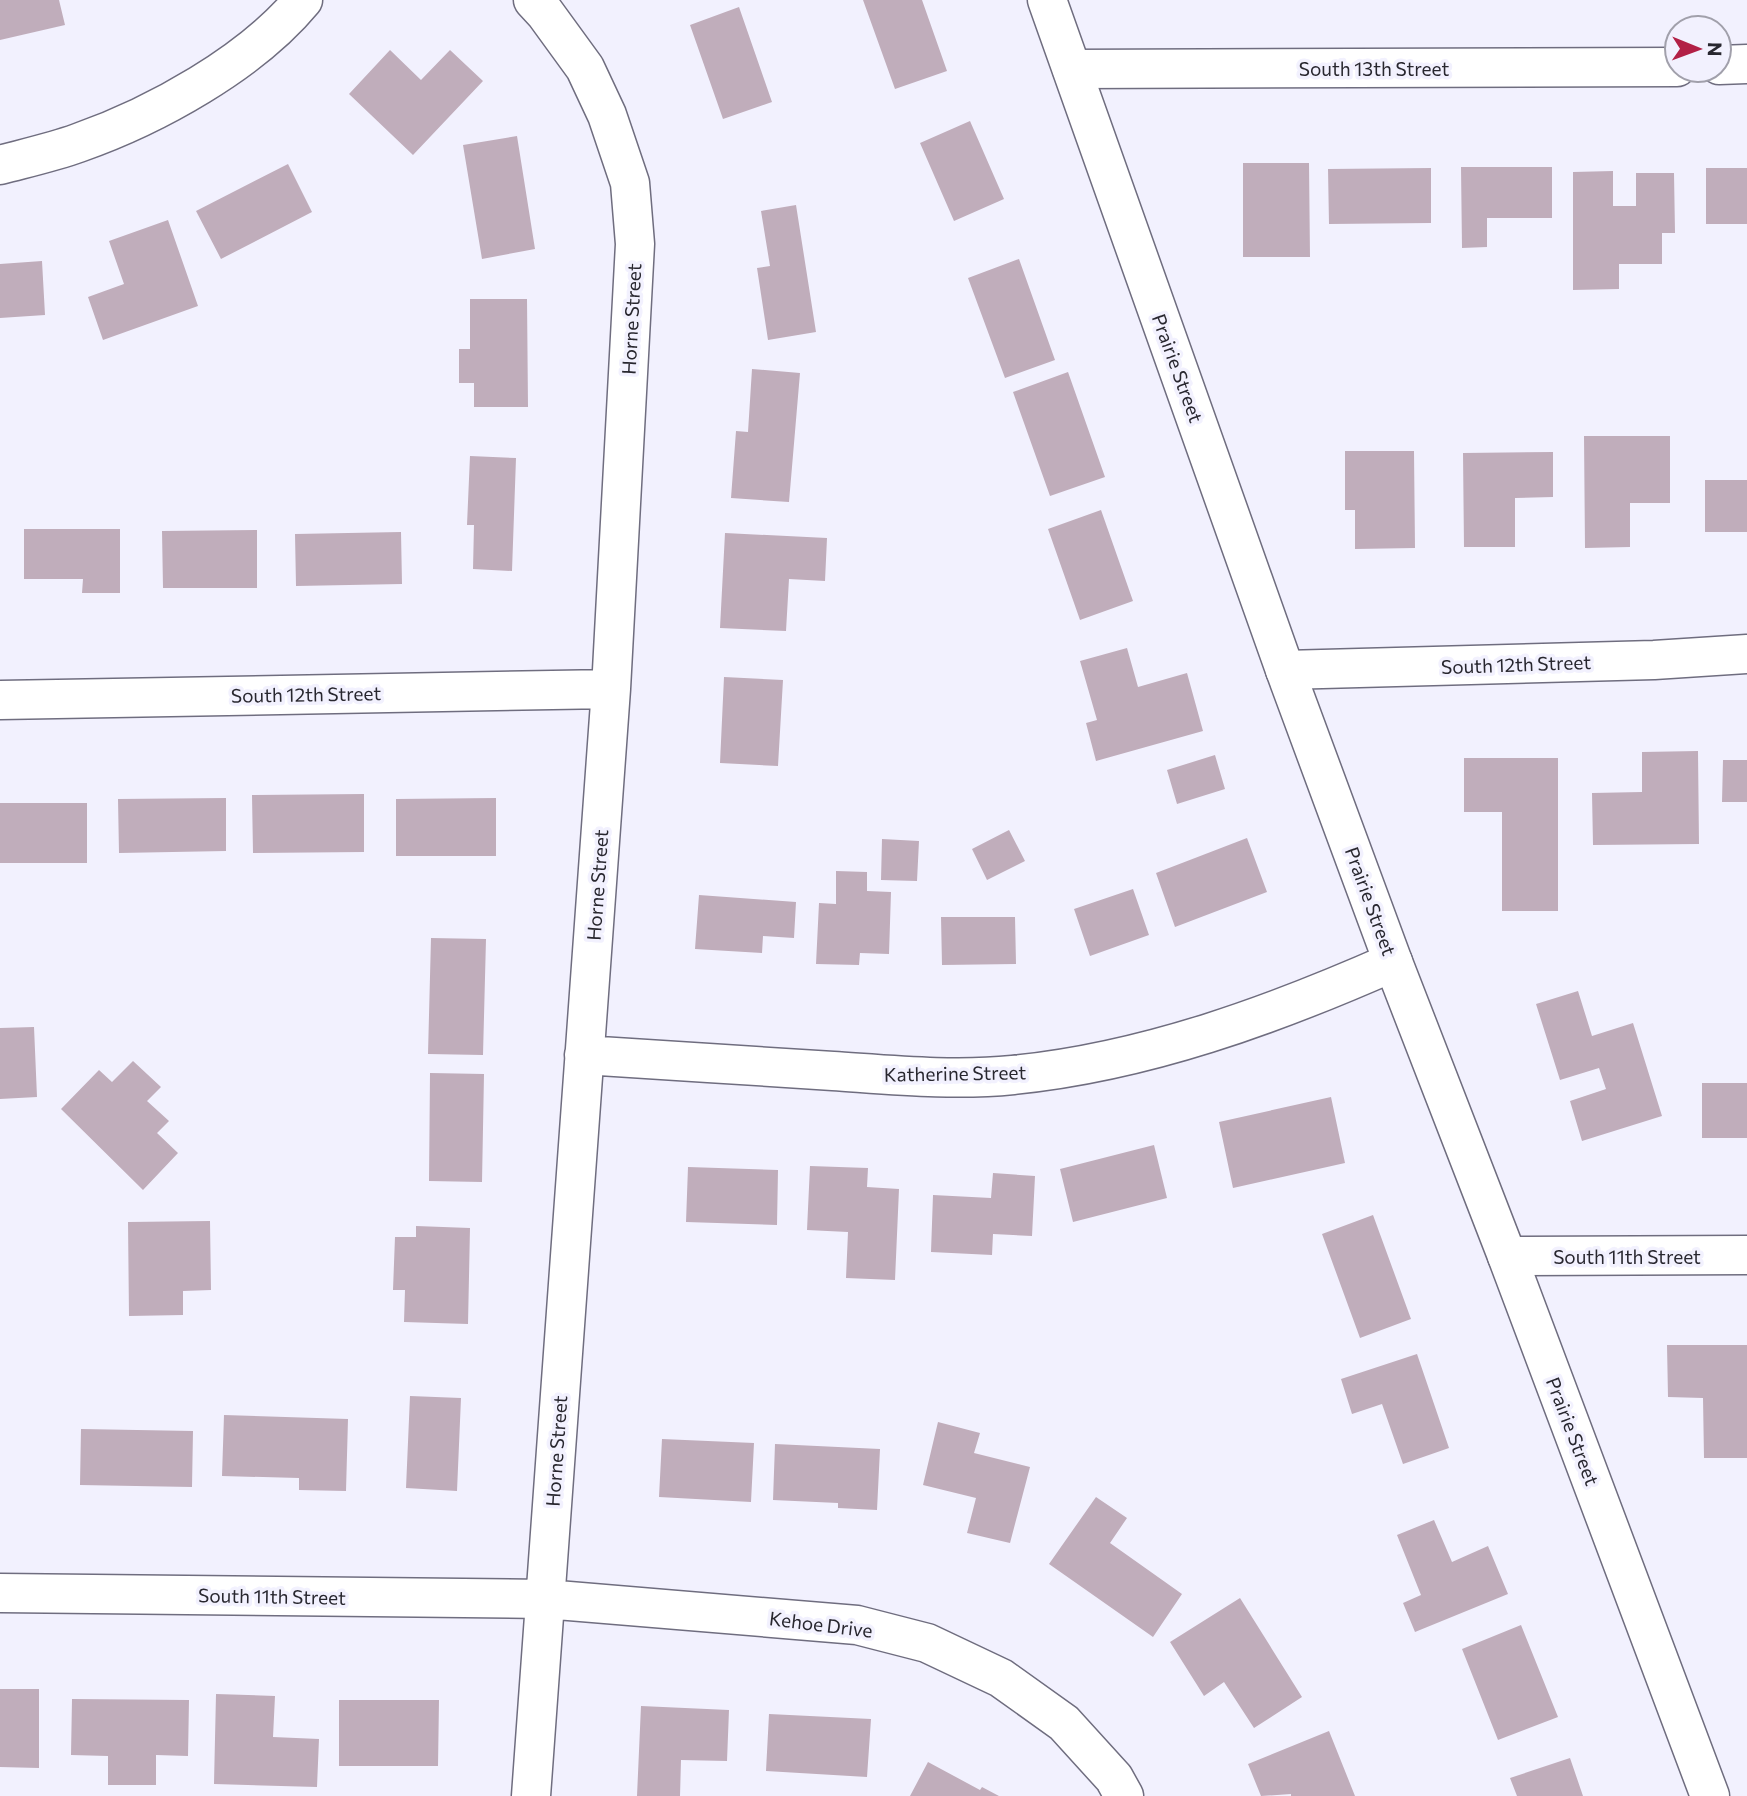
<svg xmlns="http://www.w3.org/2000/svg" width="1747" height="1796" font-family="Commissioner,sans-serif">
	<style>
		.building { fill: #c0adbb }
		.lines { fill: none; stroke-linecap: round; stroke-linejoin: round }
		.minor-casing { stroke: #6f6d7f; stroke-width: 41 }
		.tertiary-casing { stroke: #6f6d7f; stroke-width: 41 }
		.minor { stroke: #fff; stroke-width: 38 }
		.tertiary { stroke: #fff; stroke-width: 38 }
		.labels { text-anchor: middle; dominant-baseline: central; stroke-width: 7; stroke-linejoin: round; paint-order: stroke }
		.street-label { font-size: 19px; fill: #28272f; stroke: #f2f1fe }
	</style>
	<rect width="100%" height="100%" fill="#f2f1fe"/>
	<path class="building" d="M0 0H59L65 25 0 40Z
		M863 0H922L947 71 895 89Z
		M739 7 772 102 723 119 690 25Z
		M390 50 421 80 450 50 483 81 413 155 349 94Z
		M970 121 1004 199 954 221 920 143Z
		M517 136 535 249 482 259 463 145Z
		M1243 163H1309L1310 257H1243Z
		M288 164 312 212 221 259 196 211Z
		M1461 167H1552V218H1487V247L1462 248Z
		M1431 168V223L1329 224 1328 169Z
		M1706 168H1747V224H1706Z
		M1613 171V206H1636V173H1674L1675 233H1662V264H1619V289L1573 290V172Z
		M796 205 816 332 768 340 757 268 770 266 761 211Z
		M168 220 198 306 103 340 88 297 124 284 109 241Z
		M1019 259 1055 360 1005 378 968 278Z
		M42 261 45 315 0 318V264Z
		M470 299H527L528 407H474V383H459V349H470Z
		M752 369 800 373 789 502 731 498 736 431 748 432Z
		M1068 372 1105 477 1050 496 1013 392Z
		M1584 436H1670V503H1630V547L1585 548Z
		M1345 451H1414L1415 548 1355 549V510H1345Z
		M1553 452V497L1515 498V547H1464L1463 453Z
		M470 456 516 458 512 571 473 569 474 525H467Z
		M1705 480H1747V532H1705Z
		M1101 510 1133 601 1080 620 1048 529Z
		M24 529H120V593H82L83 579H24Z
		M257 530V588H163L162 531Z
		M401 532 402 584 296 586 295 534Z
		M725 533 827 538 825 581 789 579 786 631 720 628Z
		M1127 648 1138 687 1187 673 1203 731 1096 761 1086 723 1097 720 1080 661Z
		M724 677 783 680 778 766 720 763Z
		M1698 751 1699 844 1593 845 1592 793 1642 792V752Z
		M1215 755 1225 789 1177 804 1167 770Z
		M1464 758H1558V911H1502V812H1464Z
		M1723 760H1747V802H1722Z
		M364 794V852L253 853 252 795Z
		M226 798V851L119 853 118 799Z
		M496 798V856H396V799Z
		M0 803H87V863H0Z
		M1009 830 1025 861 987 880 972 849Z
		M1247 838 1267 892 1175 927 1156 873Z
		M882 839 919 841 917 881 881 880Z
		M836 871 867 872V891L891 892 889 954 860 953 859 965 816 964 819 903 836 904Z
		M1133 889 1149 935 1090 956 1074 909Z
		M699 895 796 902 794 938 763 936 762 953 695 949Z
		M941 917H1015L1016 964 942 965Z
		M431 938 486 939 483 1055 428 1054Z
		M1578 991 1592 1036 1633 1023 1662 1116 1582 1141 1570 1101 1606 1089 1599 1068 1560 1080 1536 1004Z
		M34 1027 37 1097 0 1099V1028Z
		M133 1061 161 1087 147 1101 169 1121 157 1133 178 1153 143 1190 61 1109 99 1070 112 1082Z
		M430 1073 484 1074 482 1182 429 1181Z
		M1702 1083H1747V1138H1702Z
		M1331 1097 1345 1163 1233 1188 1219 1122Z
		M1154 1145 1167 1198 1073 1222 1060 1169Z
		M810 1166 868 1168 867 1187 899 1189 895 1280 846 1278 848 1232 807 1230Z
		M688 1167 778 1170 777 1225 686 1222Z
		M993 1173 1035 1176 1032 1236 993 1234 992 1255 931 1252 933 1195 991 1198Z
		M1373 1215 1411 1319 1360 1338 1322 1234Z
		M210 1221 211 1290 183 1291V1315L129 1316 128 1222Z
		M416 1226 470 1228 468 1324 404 1322 405 1290H393L395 1237H416Z
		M1667 1345H1747V1458H1704L1703 1398 1668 1397Z
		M1417 1354 1449 1448 1403 1464 1382 1404 1352 1414 1341 1379Z
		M410 1396 461 1398 457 1491 406 1488Z
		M224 1415 348 1419 346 1491 299 1490V1478L222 1476Z
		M938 1422 980 1433 974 1453 1030 1467 1010 1543 967 1533 976 1498 923 1485Z
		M81 1429 193 1431 192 1487 80 1485Z
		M662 1439 754 1443 751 1502 659 1497Z
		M775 1444 880 1449 877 1510 838 1508V1503L773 1500Z
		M1096 1497 1127 1518 1110 1543 1182 1594 1153 1637 1049 1564Z
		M1434 1520 1452 1562 1488 1546 1508 1594 1415 1632 1403 1603 1421 1595 1397 1535Z
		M1240 1598 1302 1697 1254 1728 1224 1682 1204 1696 1170 1642Z
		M1521 1625 1558 1717 1498 1740 1462 1649Z
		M0 1689H39V1768L0 1767Z
		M216 1694 275 1696 273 1737 319 1739 317 1787 214 1784Z
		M72 1699 189 1700 188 1756 156 1755V1785H108V1756L71 1755Z
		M339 1700H439L438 1766H339Z
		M641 1706 729 1710 727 1761 681 1760 680 1796H637Z
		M769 1714 871 1719 867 1777 766 1771Z
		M1329 1731 1355 1796H1291V1794L1261 1796 1248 1764Z
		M1570 1758 1583 1796H1517L1510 1778Z
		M928 1762 980 1790 982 1787 999 1796H910Z"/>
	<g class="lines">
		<g class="minor-casing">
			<path id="minor" d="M1719 65 1747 64
				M1072 69 1677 67
				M0 165C26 158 53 152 78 143 155 116 251 63 303 0
				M1285 670 1654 660 1747 654
				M0 700 611 689
				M584 1055C667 1060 750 1066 833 1071 893 1075 954 1081 1013 1075 1145 1062 1273 1015 1393 962
				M1507 1256 1747 1255
				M0 1593 545 1599 857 1625 927 1643 1001 1678 1064 1723 1114 1778 1124 1796
				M531 1796 611 689 635 244 630 183 607 115 585 68 545 13 533 0"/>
		</g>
		<g class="tertiary-casing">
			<path id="tertiary" d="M1047 0 1285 670 1393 962 1507 1256 1710 1796"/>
		</g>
		<use href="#minor" class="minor"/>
		<use href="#tertiary" class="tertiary"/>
	</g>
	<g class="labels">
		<g class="street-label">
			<text x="1374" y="68">South 13th Street</text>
			<text transform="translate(631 319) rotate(-87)">Horne Street</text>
			<text transform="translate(1178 368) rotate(70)">Prairie Street</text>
			<text transform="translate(1516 664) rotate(-2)">South 12th Street</text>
			<text transform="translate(306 694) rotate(-1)">South 12th Street</text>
			<text transform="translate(597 885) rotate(-86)">Horne Street</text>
			<text transform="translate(1371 901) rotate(70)">Prairie Street</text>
			<text transform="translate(955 1073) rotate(-1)">Katherine Street</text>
			<text x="1627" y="1256">South 11th Street</text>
			<text transform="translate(1573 1431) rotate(69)">Prairie Street</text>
			<text transform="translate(556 1451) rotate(-86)">Horne Street</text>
			<text transform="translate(272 1596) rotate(1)">South 11th Street</text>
			<text transform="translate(821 1624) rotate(7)">Kehoe Drive</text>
		</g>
	</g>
	<g transform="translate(1698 49) rotate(91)"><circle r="33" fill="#f2f1fe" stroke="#a1a0ab" stroke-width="2"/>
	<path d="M0-5L12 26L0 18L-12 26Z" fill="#b22046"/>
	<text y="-10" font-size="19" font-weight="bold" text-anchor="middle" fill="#28272f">N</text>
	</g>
</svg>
